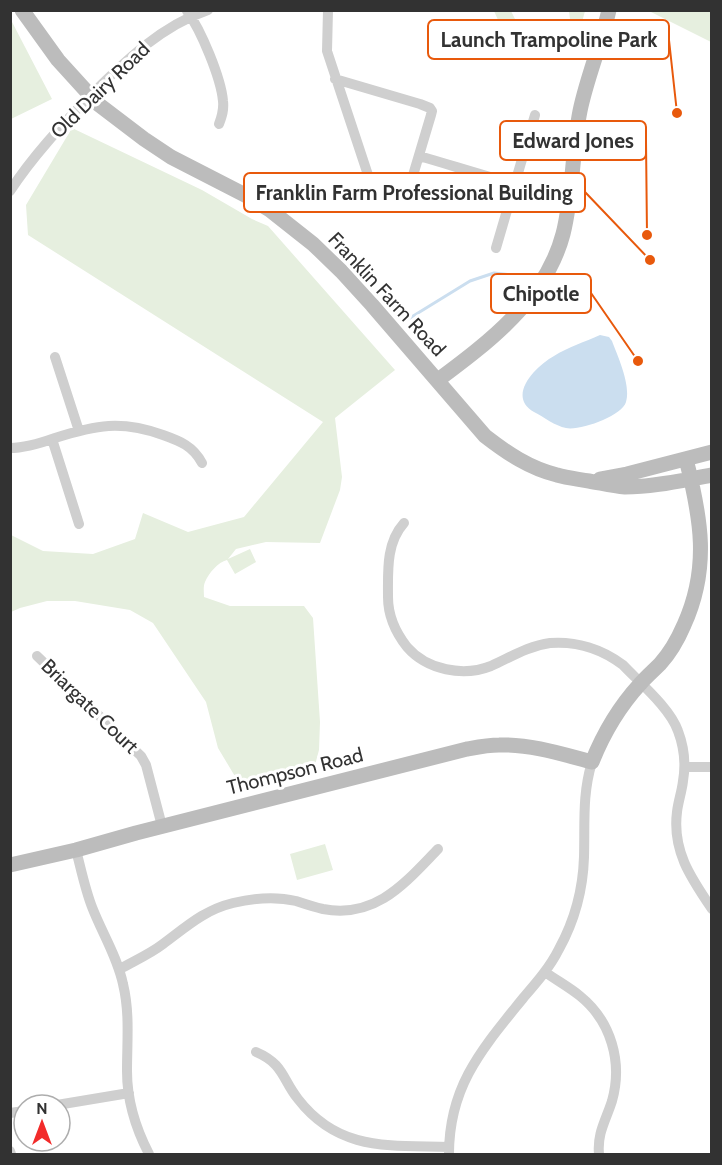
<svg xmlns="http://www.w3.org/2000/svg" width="722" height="1165" font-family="Cabin,sans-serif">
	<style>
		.green { fill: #e6efdf }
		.water { fill: #cbdeef }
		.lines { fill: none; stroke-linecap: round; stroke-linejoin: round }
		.stream { stroke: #cbdeef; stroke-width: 3 }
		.street { stroke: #cfcfcf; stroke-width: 10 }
		.secondary { stroke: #bcbcbc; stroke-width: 15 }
		.labels { text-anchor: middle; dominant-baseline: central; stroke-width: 6; stroke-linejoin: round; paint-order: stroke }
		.street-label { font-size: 20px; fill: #323232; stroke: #fff }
		.leader { fill: none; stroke: #e8590c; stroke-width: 2 }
		.callout-dot { fill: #e8590c; stroke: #fff; stroke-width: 2 }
		.callout { fill: #fff; stroke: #e8590c; stroke-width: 2 }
		.callout-label { font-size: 21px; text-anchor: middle; font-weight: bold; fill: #323232 }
	</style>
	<rect width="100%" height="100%" fill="#fff"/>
	<path class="green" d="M494 11H511L518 25 503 31Z
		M569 11H585L574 52Z
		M649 11H711V42Z
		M11 20 52 99 11 119H10Z
		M72 128 202 190 252 219 268 226 395 370 335 418 342 477 340 490 320 543 266 542 236 549 228 559 250 549 256 562 235 574 227 560C218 562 209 573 205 582 203 586 204 593 204 597L230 606H304L313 618 320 722 319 750 315 765 278 784 265 788 239 783 218 748 206 702 153 623 130 610 75 601H47L20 608 11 612V535L43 551 93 554 135 539 143 513 188 532 244 517 323 422 28 235 26 205Z
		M325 844 333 870 297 880 290 854Z"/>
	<path class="water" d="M600 335 609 337 612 341C618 357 631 385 626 402 622 416 580 431 566 428 555 426 544 417 534 412 506 396 536 366 554 356 568 347 585 342 600 335Z"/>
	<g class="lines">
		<path class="stream" d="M405 321 470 281 494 273 520 276"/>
		<path class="street" d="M328 10 327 51 371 184C380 192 396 199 408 192L431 115 432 111 430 108 420 104 335 79
			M187 11C201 30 221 78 223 101 224 110 222 116 219 124
			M419 156C469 170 517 188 569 194
			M10 191C33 156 61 126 90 96 125 61 161 26 208 10
			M496 248 535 115
			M55 357 79 431
			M52 439 79 524
			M10 448C26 448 41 443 55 438 96 425 121 420 163 435 180 441 193 446 202 463
			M404 523C386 543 388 571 388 597 388 615 396 633 407 647 427 670 463 677 491 666 511 657 528 646 550 643 576 641 602 649 623 665 640 683 670 708 678 731 684 747 686 764 683 781 682 791 678 802 677 812 672 851 691 878 712 909
			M37 656 141 756 146 765 162 826
			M685 767H712
			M76 850C81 869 85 889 92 907 102 933 117 956 123 984 130 1013 127 1041 127 1071 127 1100 136 1129 149 1154
			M120 969C134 961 150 954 163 944 186 927 204 910 233 903 254 898 275 896 296 901 305 904 314 907 323 909 376 919 405 883 438 849
			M545 972C556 980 569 987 580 996 611 1021 623 1062 612 1101 606 1120 597 1133 599 1154
			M256 1052C284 1064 282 1079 298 1099 339 1152 390 1145 449 1147
			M57 1105 129 1093
			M10 1113 24 1111
			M10 1151 11 1154
			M449 1154C449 1085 483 1048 524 997 537 982 550 967 559 949 575 920 583 889 584 857 585 823 582 795 592 762"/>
		<path class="secondary" d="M22 10 58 60 98 104 144 139 171 157 245 195 270 210 313 244 341 271 372 305 485 436C507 453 529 468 557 475 567 478 578 479 589 481 601 483 612 486 625 487 654 487 683 480 712 475
			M438 380C489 342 546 299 563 234 573 195 572 151 580 111 587 77 601 45 609 10
			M600 479 627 474 712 452
			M10 865 76 850 136 833 467 749C478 747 488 745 499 745 531 744 562 754 592 762 604 732 619 707 640 684 646 677 653 671 660 664 670 653 678 639 684 625 710 568 701 518 686 459"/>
	</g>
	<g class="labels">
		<g class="street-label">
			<text transform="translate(100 90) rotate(-44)">Old Dairy Road</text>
			<text transform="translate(387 294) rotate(47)">Franklin Farm Road</text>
			<text transform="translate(90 706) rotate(44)">Briargate Court</text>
			<text transform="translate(295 771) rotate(-14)">Thompson Road</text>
		</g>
	</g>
	<path class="leader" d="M677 113L669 40M647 235L646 141M650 260L585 192M638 361L591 293"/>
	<g class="callout-dot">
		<circle cx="677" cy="113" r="6"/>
		<circle cx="647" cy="235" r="6"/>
		<circle cx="650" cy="260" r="6"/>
		<circle cx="638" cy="361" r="6"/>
	</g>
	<g class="callout">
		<rect x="428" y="20" width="241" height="39" rx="6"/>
		<rect x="500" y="121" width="146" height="39" rx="6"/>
		<rect x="244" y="173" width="341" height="39" rx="6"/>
		<rect x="491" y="274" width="100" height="39" rx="6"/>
	</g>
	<g class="callout-label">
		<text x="549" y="47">Launch Trampoline Park</text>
		<text x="573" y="148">Edward Jones</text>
		<text x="414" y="200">Franklin Farm Professional Building</text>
		<text x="541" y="301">Chipotle</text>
	</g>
	<rect width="722" height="1165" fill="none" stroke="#323232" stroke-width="24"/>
	<g transform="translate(42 1123)"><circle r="28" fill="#ffffff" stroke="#adadad" stroke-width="1.5"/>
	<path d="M0-4.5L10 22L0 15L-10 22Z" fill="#f22b2a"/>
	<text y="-9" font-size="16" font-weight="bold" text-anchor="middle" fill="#323232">N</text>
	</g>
</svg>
